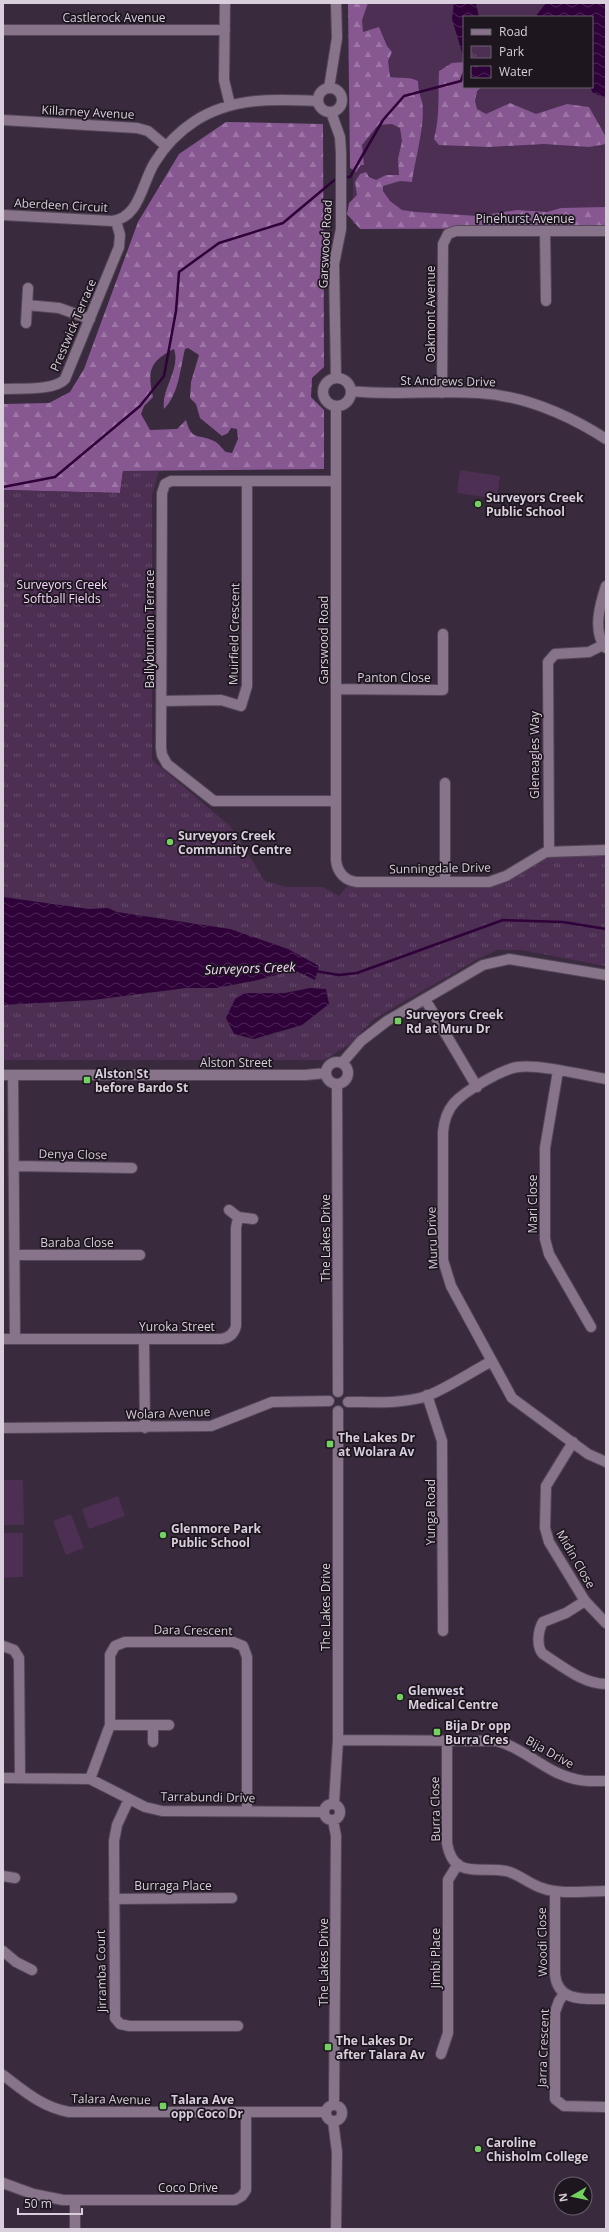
<svg xmlns="http://www.w3.org/2000/svg" width="609" height="2232" font-family="'Open Sans',sans-serif">
	<style>
		.grass { fill: #4c2f53; fill-rule: evenodd }
		.forest { fill: url(#forest-firs); fill-rule: evenodd }
		.park { fill: url(#park-tufts) }
		.water { fill: url(#water-waves) }
		.lines { fill: none; stroke-linecap: round; stroke-linejoin: round }
		.stream { stroke: #2f0239; stroke-width: 2.5 }
		.minor-casing { stroke: #554758; stroke-width: 12 }
		.minor { stroke: #87748b; stroke-width: 10 }
		.poi-dot { fill: #72d25d; stroke: #1d161f; stroke-width: 1.5 }
		.labels { text-anchor: middle; dominant-baseline: central; stroke-width: 3.5; stroke-linejoin: round; paint-order: stroke }
		.street-label { font-size: 12px; fill: #d9cedb; stroke: #1d161f }
		.poi-label { font-size: 12px; font-weight: bold; fill: #d9cedb; stroke: #1d161f; text-anchor: start }
		.park-label { font-size: 12px; fill: #f5d9fb; stroke: #1d161f }
		.water-label { font-size: 13px; font-style: italic; fill: #f3d8f9; stroke: #1d161f }
	</style>
	<defs>
		<pattern id="forest-firs" width="22" height="20" patternUnits="userSpaceOnUse"><rect width="22" height="20" fill="#865791"/><path d="M5 1l3.5 6h-7zM16 11l3.5 6h-7z" fill="#9c76a5"/></pattern>
		<pattern id="park-tufts" width="24" height="20" patternUnits="userSpaceOnUse"><rect width="24" height="20" fill="#4c2f53"/><path d="M3 7l-1-3M5 7V3M7 7l1-3M15 17l-1-3M17 17v-4M19 17l1-3" fill="none" stroke="#654c6b"/></pattern>
		<pattern id="water-waves" width="16" height="10" patternUnits="userSpaceOnUse"><rect width="16" height="10" fill="#2f0239"/><path d="M0 5q4-4 8 0t8 0" fill="none" stroke="#4d2655"/></pattern>
	</defs>
	<rect width="100%" height="100%" fill="#3a2a3e"/>
	<path class="grass" d="M353 3H606V224H353ZM464 17H592V87H464Z
		M460 470 500 476 497 499 457 493Z
		M3 1480H23L24 1525H3Z
		M118 1496 125 1516 89 1529 82 1509Z
		M71 1514 84 1548 66 1555 53 1521Z
		M3 1533H23V1577L3 1578Z"/>
	<path class="forest" d="M348 3H368L362 20 363 32 379 27 387 46 392 52 388 61 390 77C401 79 408 76 418 81 418 89 420 95 422 102 426 122 415 160 412 182L400 181 383 186V191L390 201 402 210 416 212 478 216 517 210 547 212 561 208 605 207 606 228 360 229 347 214 349 203 357 195 355 182 360 174 366 172 369 177 376 180 386 175H399L398 159 402 141 400 128 392 124 378 125 362 145 364 165H361L356 172 350 168Z
		M464 62V87H482L477 91 475 101 477 109 486 114 510 103 536 114 567 104 589 107 606 137V144L589 147 544 144 489 147 439 145 434 139C440 117 438 94 439 71L452 63Z
		M226 122 323 124 324 367 312 378 311 397 324 410V469L123 471 120 493 3 490V404L49 403 70 392 84 369 138 222 179 154ZM188 348 199 355 191 382 190 398 196 404 200 418 222 436 228 433 231 428 237 429 238 439 232 453 226 452C222 449 219 443 214 441 198 433 192 442 186 420L177 429 150 430 141 414 144 406 153 397C147 371 150 361 174 349 181 370 161 388 164 409 179 394 180 369 185 349Z"/>
	<path class="park" d="M123 471H159L152 495V760L230 826 265 881 287 887H323L339 896 348 885 490 886 549 855H606V966L521 950H497L476 960 374 1019 350 1044 324 1060H3V490L120 493Z"/>
	<path class="water" d="M454 3H476L479 17H464V59L452 19Z
		M546 3H605L606 98 593 93 590 87H592V17H535Z
		M3 897 89 909 108 908 117 912 230 929 288 949 319 966 315 980 294 970 258 980 216 988H186L93 1000 3 1005Z
		M310 988 326 989 329 1004 302 1025 254 1039 234 1034 226 1018 235 999 245 993H285Z"/>
	<g class="lines">
		<path class="stream" d="M343 177H350L383 120 404 96 461 81 464 72
			M3 487 55 477 140 406 164 376 176 311 179 272 219 243 283 223 338 177
			M315 971 339 975 357 973 503 920 563 922 606 929"/>
		<g class="minor-casing">
			<path id="minor" d="M225 3 224 80 230 105
				M3 30H225
				M318 100a12 12 0 1 1 24 0a12 12 0 1 1-24 0Z
				M329 88 337 38 336 3
				M331 112 340 137 341 153V229L334 264 336 378
				M3 120 137 128 148 131 166 146
				M3 215 112 221C140 218 142 182 155 162 165 146 178 132 195 121 232 97 274 99 317 101
				M545 232 546 301
				M27 305 59 308 90 319
				M26 323 28 288
				M323 392a14 14 0 1 1 28 0a14 14 0 1 1-28 0Z
				M3 389C18 388 55 391 65 379L119 247 120 235 116 221
				M351 391C394 396 436 390 479 393 526 396 567 414 606 439
				M442 393 443 244 448 234 456 231H606
				M336 406V860C337 872 345 881 357 882H489L506 876 546 852 606 850
				M606 586C600 604 592 632 606 648
				M336 689 443 690V634
				M162 701 221 700 241 706 247 686V482
				M445 783V882
				M336 801H214L167 764 162 755 161 748 162 493 165 484 171 481H336
				M549 851 548 662 555 654 589 652 603 645
				M425 999 477 1087
				M326 1073a11 11 0 1 1 22 0a11 11 0 1 1-22 0Z
				M342 1063 361 1041 387 1021 483 965 509 959 606 975
				M558 1071 545 1148V1239L549 1254 591 1327
				M3 1075H305L326 1073
				M13 1075 15 1339
				M606 1079C583 1075 539 1064 518 1067 502 1069 465 1091 454 1103 447 1111 444 1121 443 1132V1260L451 1286 512 1398 588 1454 606 1462
				M337 1084 338 1392
				M14 1166 132 1168
				M229 1210 238 1217 253 1219
				M15 1255H140
				M3 1339H221C229 1338 234 1334 236 1326V1228L238 1217
				M144 1340 145 1428
				M427 1395 442 1441 443 1631
				M348 1402C374 1402 402 1404 427 1396 449 1387 471 1372 492 1361
				M3 1428 211 1426 272 1402 329 1401
				M573 1442 546 1486 545 1528 549 1542 585 1601 606 1623
				M585 1601 566 1613 543 1622C538 1630 536 1647 543 1654 562 1666 583 1684 606 1684
				M3 1646 14 1650 19 1658 20 1777
				M110 1725H169
				M153 1725V1742
				M338 1740 496 1741C525 1748 546 1773 575 1779 585 1782 596 1781 606 1781
				M447 1740V1843C453 1880 480 1866 506 1871 519 1874 529 1884 542 1888 561 1895 586 1891 606 1891
				M3 1778 90 1779 145 1807 162 1811 324 1812
				M90 1779 110 1725V1655L115 1646 125 1642H233L243 1646 247 1657V1811
				M129 1799 117 1825 114 1841 115 2018 120 2024 129 2026H238
				M334 1803 338 1740V1411
				M324 1812a8 8 0 1 1 16 0a8 8 0 1 1-16 0Z
				M333 1820 336 1836 334 2105
				M3 1876 15 1878
				M555 1891V1974C557 2002 584 1999 606 1999
				M114 1899 232 1898
				M3 1951 16 1962 32 1970
				M564 1994 559 2001 555 2012V2099L564 2106 606 2107
				M441 2054 448 2033V1880L458 1864
				M3 2075C24 2091 42 2107 69 2112H326
				M326 2113a8 8 0 1 1 16 0a8 8 0 1 1-16 0Z
				M333 2121 337 2152 336 2229
				M3 2183 33 2194 63 2200H235L242 2196 246 2190V2113
				M75 2200V2229"/>
		</g>
		<use href="#minor" class="minor"/>
	</g>
	<g class="poi-dot">
		<circle cx="478" cy="504" r="4"/>
		<circle cx="170" cy="842" r="4"/>
		<rect x="394" y="1017" width="8" height="8" rx="2"/>
		<rect x="83" y="1076" width="8" height="8" rx="2"/>
		<rect x="326" y="1440" width="8" height="8" rx="2"/>
		<circle cx="163" cy="1535" r="4"/>
		<circle cx="400" cy="1697" r="4"/>
		<rect x="433" y="1728" width="8" height="8" rx="2"/>
		<rect x="324" y="2043" width="8" height="8" rx="2"/>
		<rect x="159" y="2102" width="8" height="8" rx="2"/>
		<circle cx="478" cy="2149" r="4"/>
	</g>
	<g class="labels">
		<g class="street-label">
			<text x="114" y="17">Castlerock Avenue</text>
			<text transform="translate(88 112) rotate(3)">Killarney Avenue</text>
			<text transform="translate(61 205) rotate(3)">Aberdeen Circuit</text>
			<text x="525" y="218">Pinehurst Avenue</text>
			<text transform="translate(325 244) rotate(-87)">Garswood Road</text>
			<text transform="translate(430 314) rotate(-90)">Oakmont Avenue</text>
			<text transform="translate(73 325) rotate(-67)">Prestwick Terrace</text>
			<text transform="translate(448 381) rotate(1)">St Andrews Drive</text>
			<text transform="translate(149 629) rotate(-90)">Ballybunnion Terrace</text>
			<text transform="translate(234 634) rotate(-89)">Muirfield Crescent</text>
			<text transform="translate(323 640) rotate(-90)">Garswood Road</text>
			<text x="394" y="677">Panton Close</text>
			<text transform="translate(534 755) rotate(-90)">Gleneagles Way</text>
			<text transform="translate(440 868) rotate(-1)">Sunningdale Drive</text>
			<text x="236" y="1062">Alston Street</text>
			<text transform="translate(73 1154) rotate(1)">Denya Close</text>
			<text transform="translate(532 1204) rotate(-90)">Mari Close</text>
			<text transform="translate(325 1238) rotate(-90)">The Lakes Drive</text>
			<text transform="translate(432 1238) rotate(-92)">Muru Drive</text>
			<text x="77" y="1242">Baraba Close</text>
			<text x="177" y="1326">Yuroka Street</text>
			<text transform="translate(168 1413) rotate(-2)">Wolara Avenue</text>
			<text transform="translate(430 1512) rotate(-90)">Yunga Road</text>
			<text transform="translate(576 1559) rotate(60)">Midin Close</text>
			<text transform="translate(325 1607) rotate(-90)">The Lakes Drive</text>
			<text transform="translate(193 1630) rotate(1)">Dara Crescent</text>
			<text transform="translate(550 1752) rotate(29)">Bija Drive</text>
			<text transform="translate(208 1797) rotate(1)">Tarrabundi Drive</text>
			<text transform="translate(435 1809) rotate(-91)">Burra Close</text>
			<text x="173" y="1885">Burraga Place</text>
			<text transform="translate(542 1942) rotate(-91)">Woodi Close</text>
			<text transform="translate(435 1958) rotate(-90)">Jimbi Place</text>
			<text transform="translate(323 1962) rotate(-90)">The Lakes Drive</text>
			<text transform="translate(101 1971) rotate(-91)">Jirramba Court</text>
			<text transform="translate(543 2048) rotate(-88)">Jarra Crescent</text>
			<text transform="translate(111 2099) rotate(1)">Talara Avenue</text>
			<text x="188" y="2187">Coco Drive</text>
		</g>
		<g class="poi-label">
			<text x="486" y="497">Surveyors Creek<tspan x="486" dy="14">Public School</tspan></text>
			<text x="178" y="835">Surveyors Creek<tspan x="178" dy="14">Community Centre</tspan></text>
			<text x="406" y="1014">Surveyors Creek<tspan x="406" dy="14">Rd at Muru Dr</tspan></text>
			<text x="95" y="1073">Alston St<tspan x="95" dy="14">before Bardo St</tspan></text>
			<text x="338" y="1437">The Lakes Dr<tspan x="338" dy="14">at Wolara Av</tspan></text>
			<text x="171" y="1528">Glenmore Park<tspan x="171" dy="14">Public School</tspan></text>
			<text x="408" y="1690">Glenwest<tspan x="408" dy="14">Medical Centre</tspan></text>
			<text x="445" y="1725">Bija Dr opp<tspan x="445" dy="14">Burra Cres</tspan></text>
			<text x="336" y="2040">The Lakes Dr<tspan x="336" dy="14">after Talara Av</tspan></text>
			<text x="171" y="2099">Talara Ave<tspan x="171" dy="14">opp Coco Dr</tspan></text>
			<text x="486" y="2142">Caroline<tspan x="486" dy="14">Chisholm College</tspan></text>
		</g>
		<g class="park-label">
			<text x="62" y="584">Surveyors Creek<tspan x="62" dy="14">Softball Fields</tspan></text>
		</g>
		<g class="water-label">
			<text transform="translate(250 968) rotate(-2)">Surveyors Creek</text>
		</g>
	</g>
	<rect width="609" height="2232" fill="none" stroke="#d9cedb" stroke-width="8"/>
	<rect x="463" y="16" width="130" height="72" fill="#1d161f" stroke="#68606a"/>
	<rect x="471" y="29" width="20" height="6" fill="#87748b" stroke="#68606a"/>
	<text x="499" y="36" font-size="12" fill="#d9cedb">Road</text>
	<rect x="471" y="46" width="20" height="12" fill="url(#park-tufts)" stroke="#68606a"/>
	<text x="499" y="56" font-size="12" fill="#d9cedb">Park</text>
	<rect x="471" y="66" width="20" height="12" fill="url(#water-waves)" stroke="#68606a"/>
	<text x="499" y="76" font-size="12" fill="#d9cedb">Water</text>
	<g transform="translate(573 2196) rotate(261)"><circle r="19" fill="#1d161f" stroke="#68606a"/>
	<path d="M0-3L7 15L0 10L-7 15Z" fill="#72d25d"/>
	<text y="-6" font-size="11" font-weight="bold" text-anchor="middle" fill="#d9cedb">N</text>
	</g>
	<path d="M18 2208v6h64v-6" fill="none" stroke="#d9cedb" stroke-width="2"/>
	<text x="24" y="2208" font-size="12" fill="#d9cedb" stroke="#1d161f" stroke-width="3" paint-order="stroke">50 m</text>
</svg>
